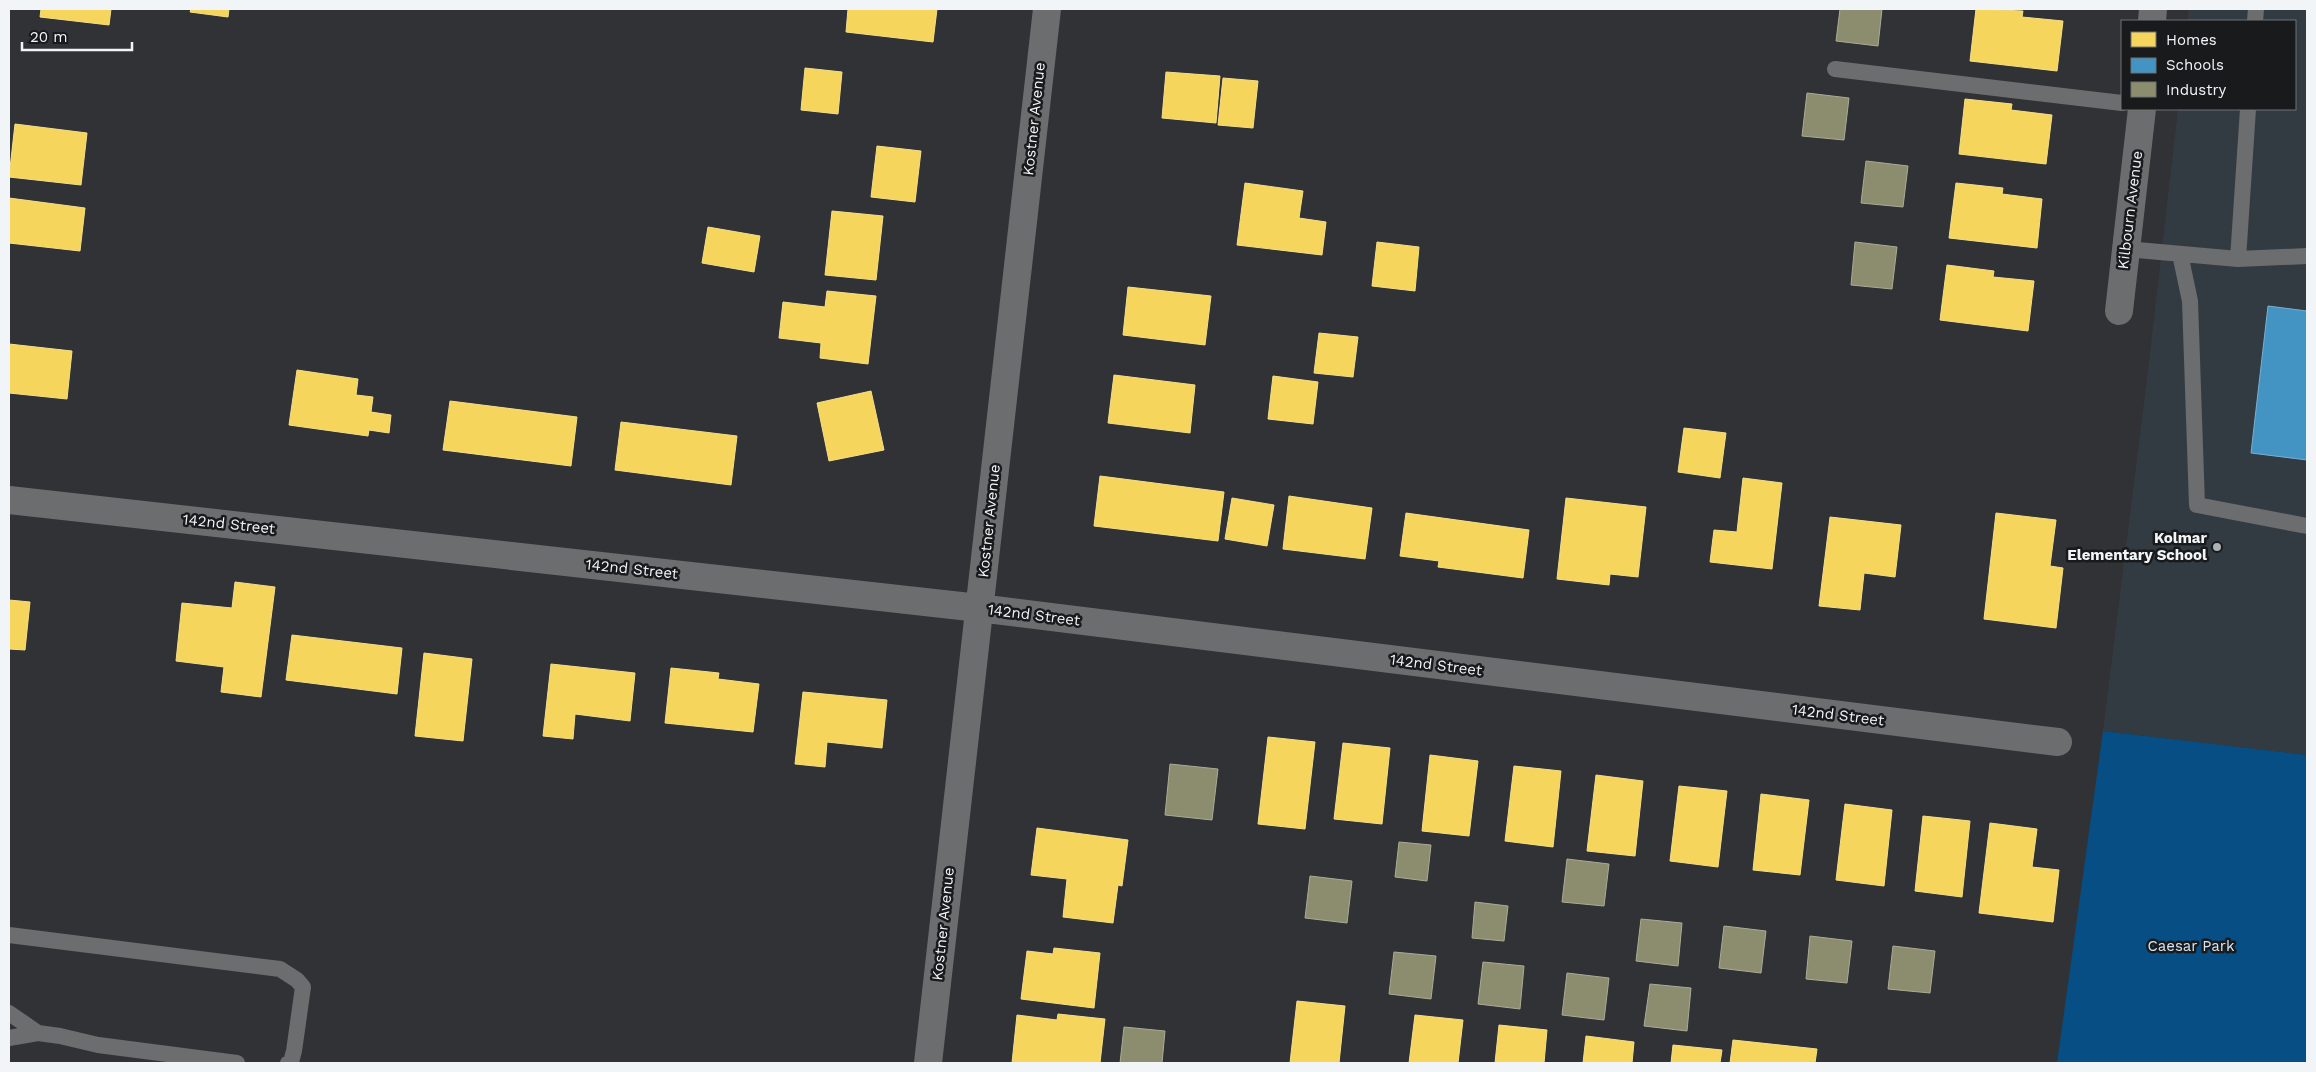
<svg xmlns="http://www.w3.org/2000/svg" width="2316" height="1072" font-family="'Work Sans',sans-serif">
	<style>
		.built { fill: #333b42 }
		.green { fill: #064e83 }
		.homes { fill: #f6d55c; stroke: #f5df8a }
		.schools { fill: #4393c3; stroke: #78b0d3 }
		.industry { fill: #8c8c6e; stroke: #abac97 }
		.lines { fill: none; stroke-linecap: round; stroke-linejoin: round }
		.service { stroke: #6c6d6e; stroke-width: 16 }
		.minor { stroke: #6c6d6e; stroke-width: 28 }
		.poi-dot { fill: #aeb1b3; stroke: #181a1c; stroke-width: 2 }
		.labels { text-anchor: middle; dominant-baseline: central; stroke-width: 5; stroke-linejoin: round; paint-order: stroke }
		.street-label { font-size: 15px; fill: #f2f5f7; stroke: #181a1c }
		.poi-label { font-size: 15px; font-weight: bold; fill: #f2f5f7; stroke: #181a1c; text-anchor: end }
		.park-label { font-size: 15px; fill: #d5e6f8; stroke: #181a1c }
	</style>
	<rect width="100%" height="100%" fill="#303235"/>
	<path class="built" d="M2189 9H2307V755L2103 731 2149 362 2178 109H2295V21H2188Z"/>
	<path class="green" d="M2103 731 2307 755V1063H2057Z"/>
	<path class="homes" d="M41 9H111L109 25 40 17Z
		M191 9H229L228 17 190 12Z
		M848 9H937L933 42 846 32Z
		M1976 9 2023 11 2022 17 2063 21 2057 71 1970 61Z
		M805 68 842 72 838 114 801 110Z
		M1166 72 1220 76 1216 123 1162 118Z
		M1223 78 1258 81 1253 128 1218 125Z
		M1965 99 2012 104 2011 110 2052 115 2046 164 1959 154Z
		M15 124 87 133 81 185 9 177Z
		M877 146 921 151 915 202 871 197Z
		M1245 183 1303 191 1299 218 1326 222 1322 255 1237 245Z
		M1956 183 2003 188 2002 194 2042 199 2037 248 1949 238Z
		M9 198 85 208 80 251 9 243Z
		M832 211 883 216 876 280 825 275Z
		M708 227 760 236 754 272 702 263Z
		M1377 242 1419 247 1415 291 1372 286Z
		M1947 265 1994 271 1993 277 2034 281 2028 331 1940 320Z
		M1128 287 1211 296 1205 345 1123 335Z
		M827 291 876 296 868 364 820 358 821 343 779 338 783 302 825 307Z
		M1319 333 1358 337 1353 377 1314 373Z
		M9 344 72 351 67 399 9 393Z
		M297 370 358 379 356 395 373 397 371 412 391 415 389 433 369 430 368 436 289 425Z
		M1114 375 1195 385 1190 433 1108 423Z
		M1273 376 1318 382 1313 424 1268 419Z
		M871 391 884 450 829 461 817 403Z
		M450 401 577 417 571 466 443 450Z
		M621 422 737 436 731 485 615 470Z
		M1684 428 1726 433 1720 478 1678 472Z
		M1100 476 1224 492 1218 541 1094 526Z
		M1743 478 1782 483 1772 569 1710 562 1714 530 1737 532Z
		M1289 496 1372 508 1365 559 1283 549Z
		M1232 498 1274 505 1267 546 1225 539Z
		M1566 498 1646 507 1638 577 1610 574 1609 585 1557 579Z
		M1406 513 1529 530 1523 578 1438 567 1439 561 1400 556Z
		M1996 513 2056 520 2050 566 2063 568 2056 628 1984 619Z
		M1830 517 1901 525 1895 577 1864 573 1860 610 1819 606Z
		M235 582 275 587 261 697 221 692 224 667 176 661 182 603 232 608Z
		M9 600 30 602 25 650 9 649Z
		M292 635 402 648 397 694 286 680Z
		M424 653 472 659 463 741 415 736Z
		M551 664 635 673 630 721 575 714 573 739 543 736Z
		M671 668 719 673 718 679 759 684 753 732 665 723Z
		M803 692 887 700 882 748 827 742 825 767 795 764Z
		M1268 737 1315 742 1305 829 1258 824Z
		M1343 743 1390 748 1382 824 1334 819Z
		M1430 755 1478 761 1469 836 1422 831Z
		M1514 766 1561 771 1553 847 1505 841Z
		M1596 775 1643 781 1635 856 1587 851Z
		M1679 786 1727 791 1718 867 1670 861Z
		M1761 794 1809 800 1800 875 1753 870Z
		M1845 804 1892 810 1884 886 1836 880Z
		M1923 816 1970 821 1962 897 1915 891Z
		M1990 823 2037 829 2032 867 2059 870 2053 922 1979 913Z
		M1037 828 1128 840 1122 886 1118 885 1113 923 1063 917 1067 879 1031 875Z
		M1054 948 1100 953 1094 1008 1021 999 1027 951 1053 954Z
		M1297 1001 1345 1006 1339 1063H1290Z
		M1058 1014 1105 1019 1100 1063H1012L1017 1015 1057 1020Z
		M1415 1015 1463 1020 1458 1063H1409Z
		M1499 1025 1547 1030 1544 1063H1495Z
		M1586 1036 1634 1042 1632 1063H1583Z
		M1733 1040 1817 1049 1815 1063H1730Z
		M1673 1045 1722 1050 1720 1063H1671Z"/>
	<path class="schools" d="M2268 306 2307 311V460L2251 453Z"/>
	<path class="industry" d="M1840 9H1882L1878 46 1836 41Z
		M1807 93 1849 98 1844 140 1802 136Z
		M1866 161 1908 166 1903 207 1861 203Z
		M1855 242 1897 247 1892 289 1851 285Z
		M1170 764 1218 769 1212 820 1165 815Z
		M1399 842 1431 845 1427 881 1395 877Z
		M1567 859 1609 864 1604 906 1562 902Z
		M1310 876 1352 881 1347 923 1305 918Z
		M1475 902 1508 906 1504 941 1472 938Z
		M1641 919 1682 923 1678 966 1636 961Z
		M1724 926 1766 931 1761 973 1719 968Z
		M1810 936 1852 941 1847 983 1806 979Z
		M1893 946 1935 951 1930 993 1888 989Z
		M1394 952 1436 956 1431 999 1389 994Z
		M1483 962 1524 966 1520 1009 1478 1004Z
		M1567 973 1609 978 1604 1020 1562 1015Z
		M1650 984 1691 988 1687 1031 1644 1026Z
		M1124 1027 1165 1031 1162 1063H1120Z"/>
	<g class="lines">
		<path class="service" d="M2255 21 2256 9
			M1835 69 2122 103
			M2126 249 2238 259 2307 256
			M2180 254 2190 301 2197 505 2307 526
			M2238 259 2248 109
			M9 935 280 969 297 980 303 987 294 1051 291 1062 288 1063
			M9 1013 38 1033 60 1036 98 1045 237 1063
			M9 1038 38 1033"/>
		<path class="minor" d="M2152 21 2153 9
			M2119 311 2142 109
			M9 500 979 608 2058 742
			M928 1063 1047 9"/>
	</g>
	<circle class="poi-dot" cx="2217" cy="547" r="5"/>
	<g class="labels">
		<g class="street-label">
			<text transform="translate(1034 119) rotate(-84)">Kostner Avenue</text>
			<text transform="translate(2130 210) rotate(-83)">Kilbourn Avenue</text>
			<text transform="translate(989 521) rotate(-84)">Kostner Avenue</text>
			<text transform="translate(229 524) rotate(6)">142nd Street</text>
			<text transform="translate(632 569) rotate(6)">142nd Street</text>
			<text transform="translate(1034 615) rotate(7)">142nd Street</text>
			<text transform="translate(1436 665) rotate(7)">142nd Street</text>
			<text transform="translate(1838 715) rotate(7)">142nd Street</text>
			<text transform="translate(943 924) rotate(-84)">Kostner Avenue</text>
		</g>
		<g class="poi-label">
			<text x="2207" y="538">Kolmar<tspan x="2207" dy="17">Elementary School</tspan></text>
		</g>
		<g class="park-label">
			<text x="2191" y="946">Caesar Park</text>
		</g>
	</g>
	<rect width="2316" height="1072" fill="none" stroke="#f2f5f7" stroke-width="20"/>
	<rect x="2121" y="20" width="175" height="90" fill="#181a1c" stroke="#6f7274"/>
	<rect x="2131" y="32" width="25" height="15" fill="#f6d55c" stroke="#6f7274"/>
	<text x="2166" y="45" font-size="15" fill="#f2f5f7">Homes</text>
	<rect x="2131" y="58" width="25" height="15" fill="#4393c3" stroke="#6f7274"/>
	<text x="2166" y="70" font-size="15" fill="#f2f5f7">Schools</text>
	<rect x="2131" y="82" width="25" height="15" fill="#8c8c6e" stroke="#6f7274"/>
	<text x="2166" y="95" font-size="15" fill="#f2f5f7">Industry</text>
	<path d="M22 42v8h110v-8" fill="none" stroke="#f2f5f7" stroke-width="2.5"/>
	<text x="30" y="42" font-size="15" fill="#f2f5f7" stroke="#181a1c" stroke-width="4" paint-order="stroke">20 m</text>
</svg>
